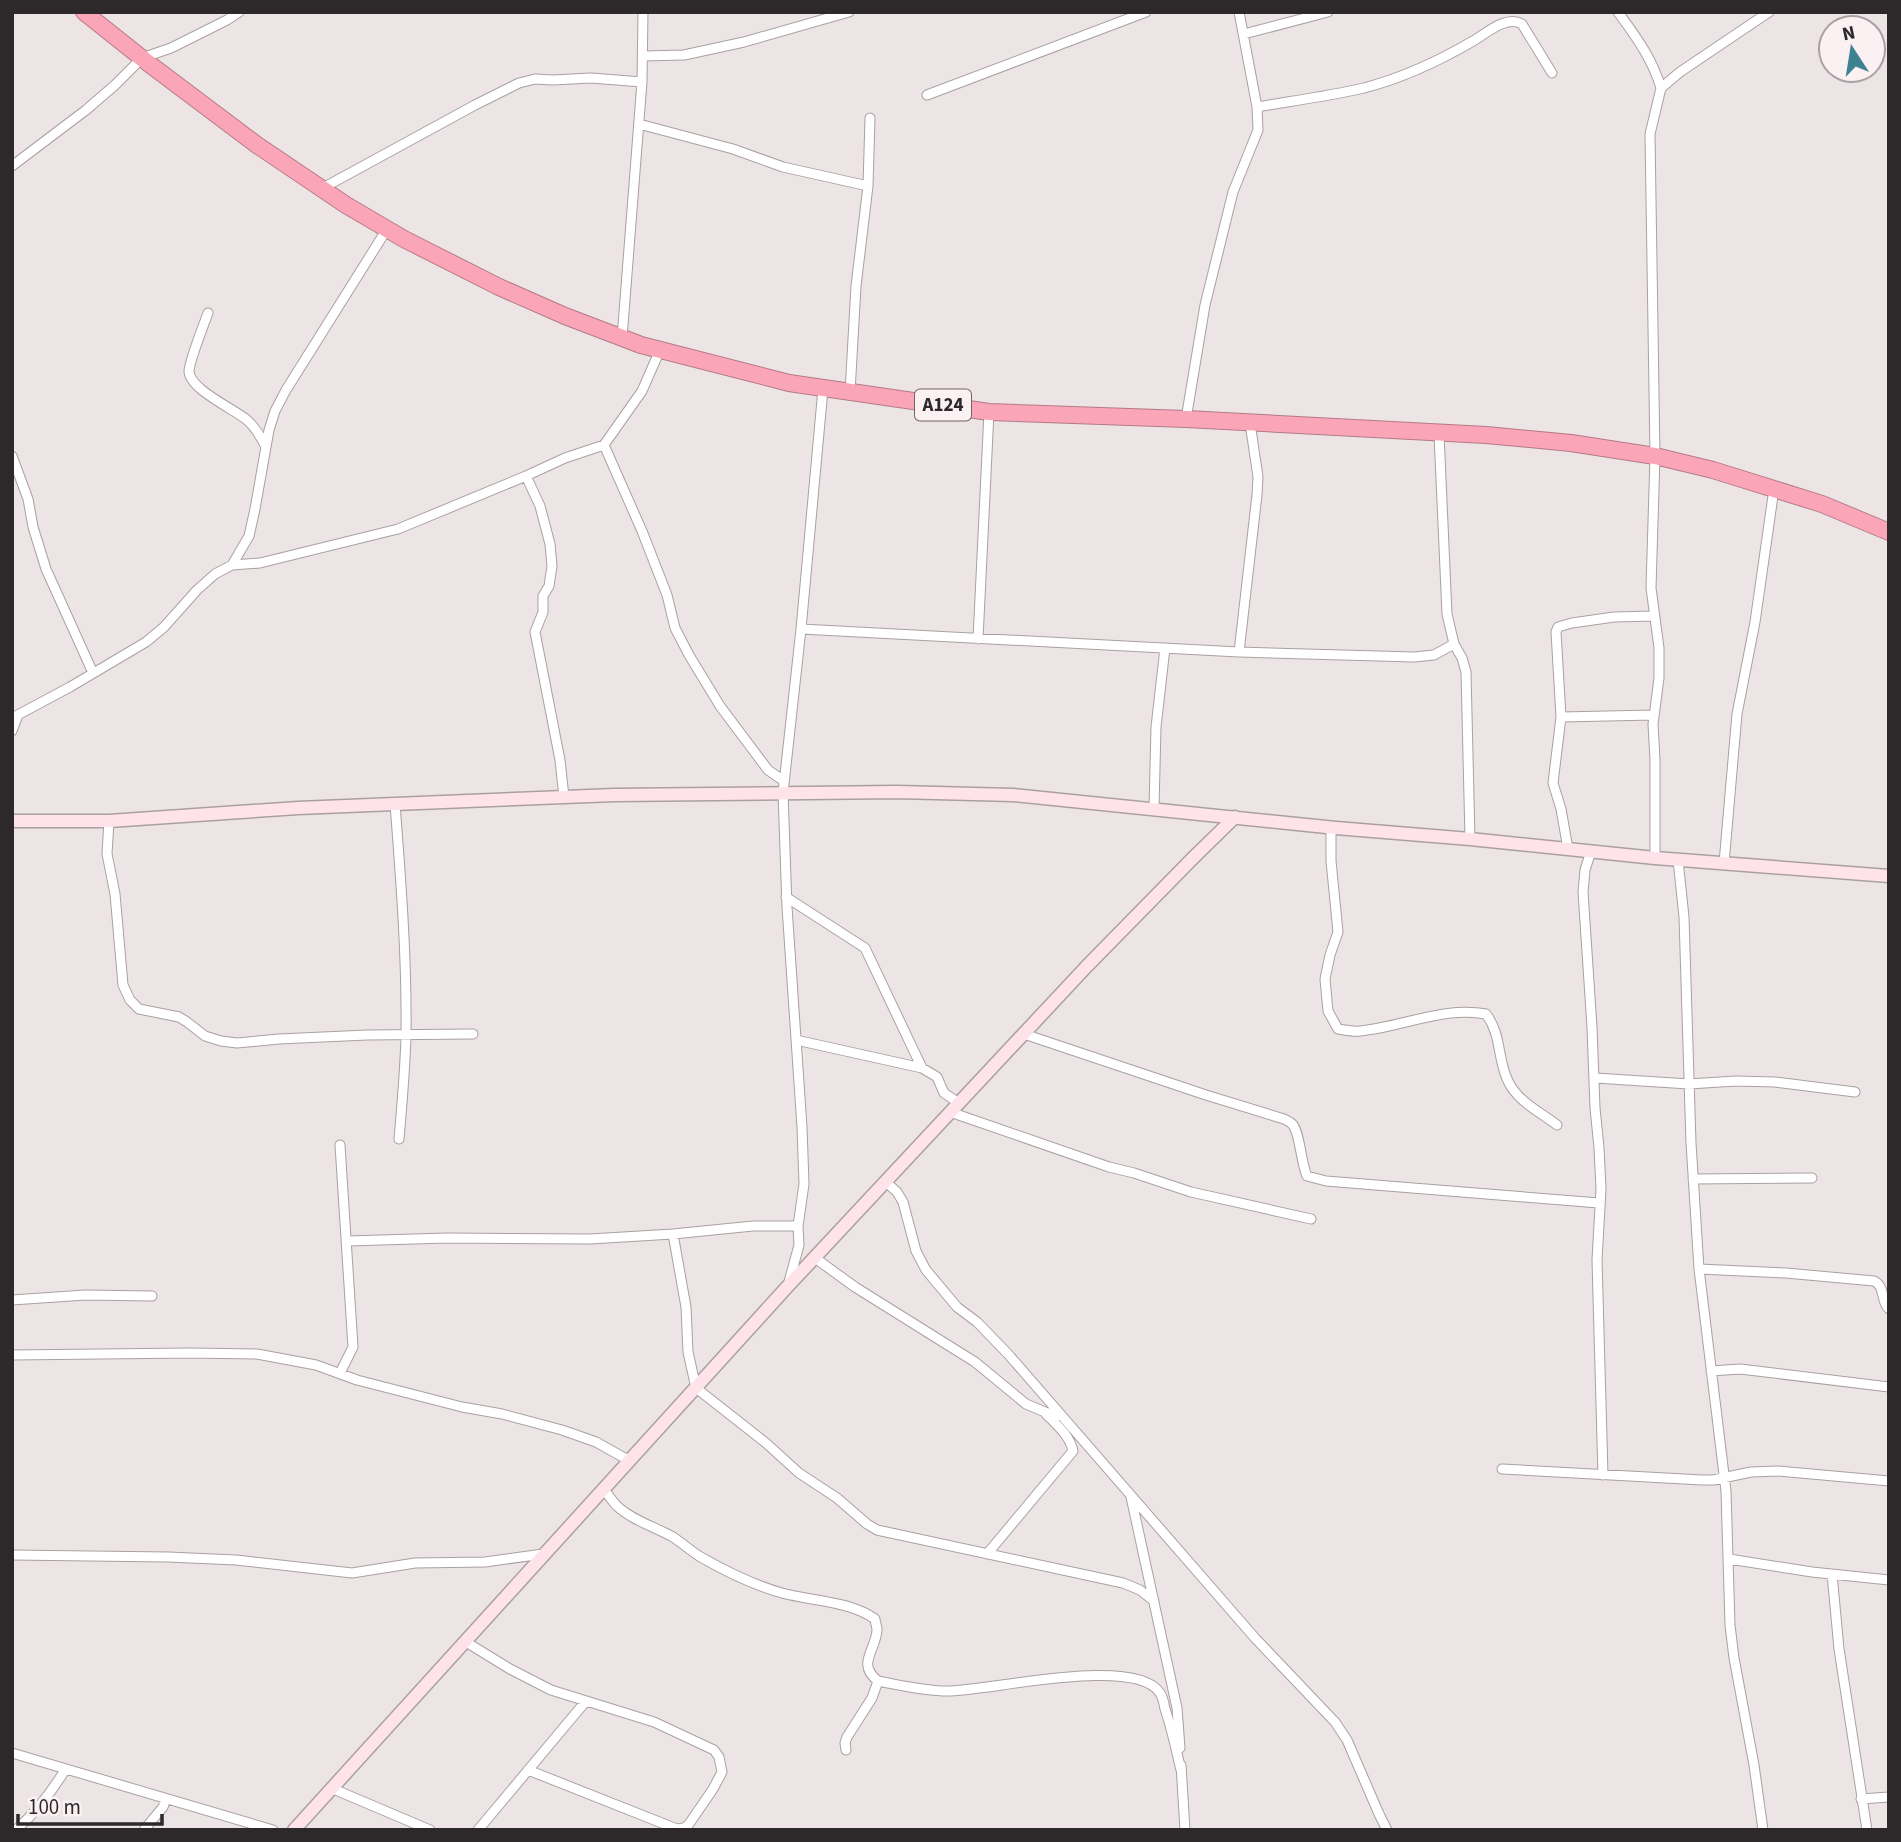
<svg xmlns="http://www.w3.org/2000/svg" width="1901" height="1842" font-family="'Source Sans 3',sans-serif">
	<style>
		.lines { fill: none; stroke-linecap: round; stroke-linejoin: round }
		.street-casing { stroke: #aaa0a2; stroke-width: 11 }
		.secondary-casing { stroke: #aaa0a2; stroke-width: 15 }
		.highway-casing { stroke: #b37a86; stroke-width: 18 }
		.street { stroke: #fff; stroke-width: 9 }
		.secondary { stroke: #fee4ea; stroke-width: 12 }
		.highway { stroke: #fba6b8; stroke-width: 16 }
		.labels { text-anchor: middle; dominant-baseline: central; stroke-width: 5; stroke-linejoin: round; paint-order: stroke }
		.shield { fill: #fbf1f3; stroke: #6b6566; stroke-width: 2 }
		.shield-label { font-size: 19px; font-weight: bold; fill: #2d292a }
	</style>
	<rect width="100%" height="100%" fill="#ede4e5"/>
	<g class="lines">
		<g class="street-casing">
			<path id="street" d="M1618 12C1636 37 1652 58 1661 88
				M1244 34 1328 12
				M643 56 684 55 744 42 849 12
				M642 82 643 12
				M927 95 1146 12
				M1257 107C1292 101 1329 96 1364 88 1402 78 1439 61 1473 41 1487 33 1506 15 1522 24L1552 73
				M639 124 733 149 783 167 868 186
				M12 166 86 110 115 85 142 58 171 48 227 20 239 12
				M321 189 475 105 519 83 535 79 553 80 591 78 642 82 622 338
				M387 229 286 390 275 411 269 430 255 509 249 536 232 565 260 563 398 529 526 476 565 458 604 445
				M208 313C203 327 190 359 189 371 189 389 234 409 247 420 256 428 261 437 266 447
				M660 350 642 391 604 445 642 531 667 595 675 628 689 655 720 706 768 770 784 781
				M850 392 856 286 868 186 870 118
				M1186 419 1205 305 1233 192 1258 130 1257 107 1239 12
				M1439 434 1447 614 1454 644 1462 658 1466 672 1470 839
				M12 456 28 499 33 527 46 569 93 673
				M526 476 540 506 550 544 552 566 549 586 543 596V612L535 632 560 760 564 797
				M801 629 1239 652 1414 657 1434 655 1454 644
				M978 639 989 412
				M1239 652 1257 495 1258 477 1250 423
				M1561 717 1654 715
				M12 718 70 687 146 642 164 627 197 590 215 574 232 565
				M12 731 18 715
				M395 804C401 881 407 959 406 1036 405 1071 402 1105 399 1139
				M1154 809 1156 727 1165 648
				M109 821 107 854 115 894 123 985 130 1000 139 1009 179 1017 187 1022 205 1036 221 1041 237 1043 279 1039 367 1035 473 1034
				M1331 828V861L1338 932 1330 955 1325 979 1328 1011 1338 1029C1345 1030 1353 1032 1360 1031 1402 1027 1444 1006 1486 1014 1502 1035 1497 1059 1508 1081 1517 1101 1540 1112 1557 1125
				M1568 849 1561 809 1553 783 1561 717 1556 632 1558 627 1572 623 1614 617 1654 616
				M1591 851 1585 870 1583 892 1592 1027 1595 1108 1599 1148 1601 1189 1597 1260 1603 1475
				M1655 858V760L1653 724 1659 678V648L1651 588 1655 456 1650 134 1661 88 1680 72 1769 12
				M1678 860 1684 917 1691 1143 1699 1269 1726 1491 1730 1625 1734 1658 1754 1765 1763 1830
				M1724 863 1737 714 1755 622 1774 489
				M786 897 865 948 922 1068
				M1024 1034 1206 1095 1284 1119C1288 1121 1291 1122 1293 1125 1300 1134 1301 1163 1307 1176L1326 1181 1599 1203
				M796 1040 922 1068 937 1077 944 1093 959 1103
				M1595 1078 1689 1084 1736 1081 1775 1082 1855 1092
				M950 1112 1109 1167 1134 1173 1191 1192 1311 1219
				M1693 1179 1812 1178
				M886 1182 897 1192 903 1202 916 1251 926 1270 957 1307 977 1322 1008 1354 1255 1638 1335 1722 1347 1740 1379 1814 1387 1830
				M673 1234 686 1307 688 1352 696 1388 766 1443 799 1473 837 1498 867 1524 877 1530 1123 1583 1140 1590 1154 1601
				M348 1241 447 1238 590 1239 673 1234 753 1226H798
				M815 1258 855 1287 975 1362 1026 1404 1045 1412 1061 1416
				M1699 1269 1786 1273 1874 1281C1886 1287 1880 1301 1889 1309
				M789 1282 799 1245 798 1226 804 1184 802 1127 787 907 783 793 801 629 823 389
				M12 1300 85 1295 152 1296
				M12 1355 190 1353 257 1354 316 1365 357 1380 462 1407 502 1414 562 1430 596 1442 630 1461
				M1711 1371 1740 1369 1889 1387
				M340 1373 353 1347 340 1145
				M1502 1469 1702 1480H1713L1751 1472 1778 1471 1889 1481
				M603 1489C608 1494 612 1501 617 1506 632 1520 655 1527 673 1537 682 1543 690 1550 699 1556 725 1571 753 1585 782 1593 811 1601 850 1601 875 1619 875 1622 877 1626 877 1630 876 1650 856 1664 878 1681 900 1685 924 1691 947 1691 989 1691 1135 1655 1160 1693 1163 1697 1164 1704 1165 1709 1172 1729 1176 1750 1181 1770
				M1131 1497 1177 1708 1180 1748
				M987 1554 1073 1451C1070 1436 1057 1425 1046 1414
				M12 1555 168 1557 236 1560 352 1573 415 1563 485 1562 543 1554
				M1729 1559 1812 1572 1889 1580
				M1832 1574 1839 1649 1867 1830
				M466 1642 510 1669 551 1690 654 1722 714 1750 719 1757 722 1772 713 1789 689 1824 684 1828 677 1829 528 1770
				M846 1750 845 1743 847 1737 872 1698 878 1681
				M12 1753 273 1830
				M1181 1765 1185 1830
				M331 1788 430 1830
				M1861 1799 1889 1797
				M16 1830C36 1812 51 1793 65 1770
				M144 1830 163 1807 166 1799
				M478 1830 586 1701"/>
		</g>
		<g class="secondary-casing">
			<path id="secondary" d="M12 821H109L298 808 614 795 897 792 1013 795 1336 828 1470 839 1655 858 1889 876
				M294 1830 787 1287 1087 966 1193 858 1235 817"/>
		</g>
		<g class="highway-casing">
			<path id="highway" d="M84 12 148 63 257 145 346 205 404 239 499 287 565 316 641 345 789 383 989 412 1186 419 1486 435 1571 443 1655 456 1713 470 1822 504 1889 532"/>
		</g>
		<use href="#street" class="street"/>
		<use href="#secondary" class="secondary"/>
		<use href="#highway" class="highway"/>
	</g>
	<g class="labels">
		<rect class="shield" x="915" y="389.5" width="56" height="31" rx="5"/>
		<g class="shield-label">
			<text x="943" y="405">A124</text>
		</g>
	</g>
	<rect width="1901" height="1842" fill="none" stroke="#2d292a" stroke-width="28"/>
	<g transform="translate(1852 49) rotate(348)"><circle r="33" fill="#fbf1f3" stroke="#a9a1a3" stroke-width="2"/>
	<path d="M0-5L12 26L0 18L-12 26Z" fill="#3e8191"/>
	<text y="-10" font-size="19" font-weight="bold" text-anchor="middle" fill="#2d292a">N</text>
	</g>
	<path d="M18 1814v10h144v-10" fill="none" stroke="#2d292a" stroke-width="3.5"/>
	<text x="28" y="1814" font-size="21" fill="#2d292a" stroke="#fbf1f3" stroke-width="5" paint-order="stroke">100 m</text>
</svg>
